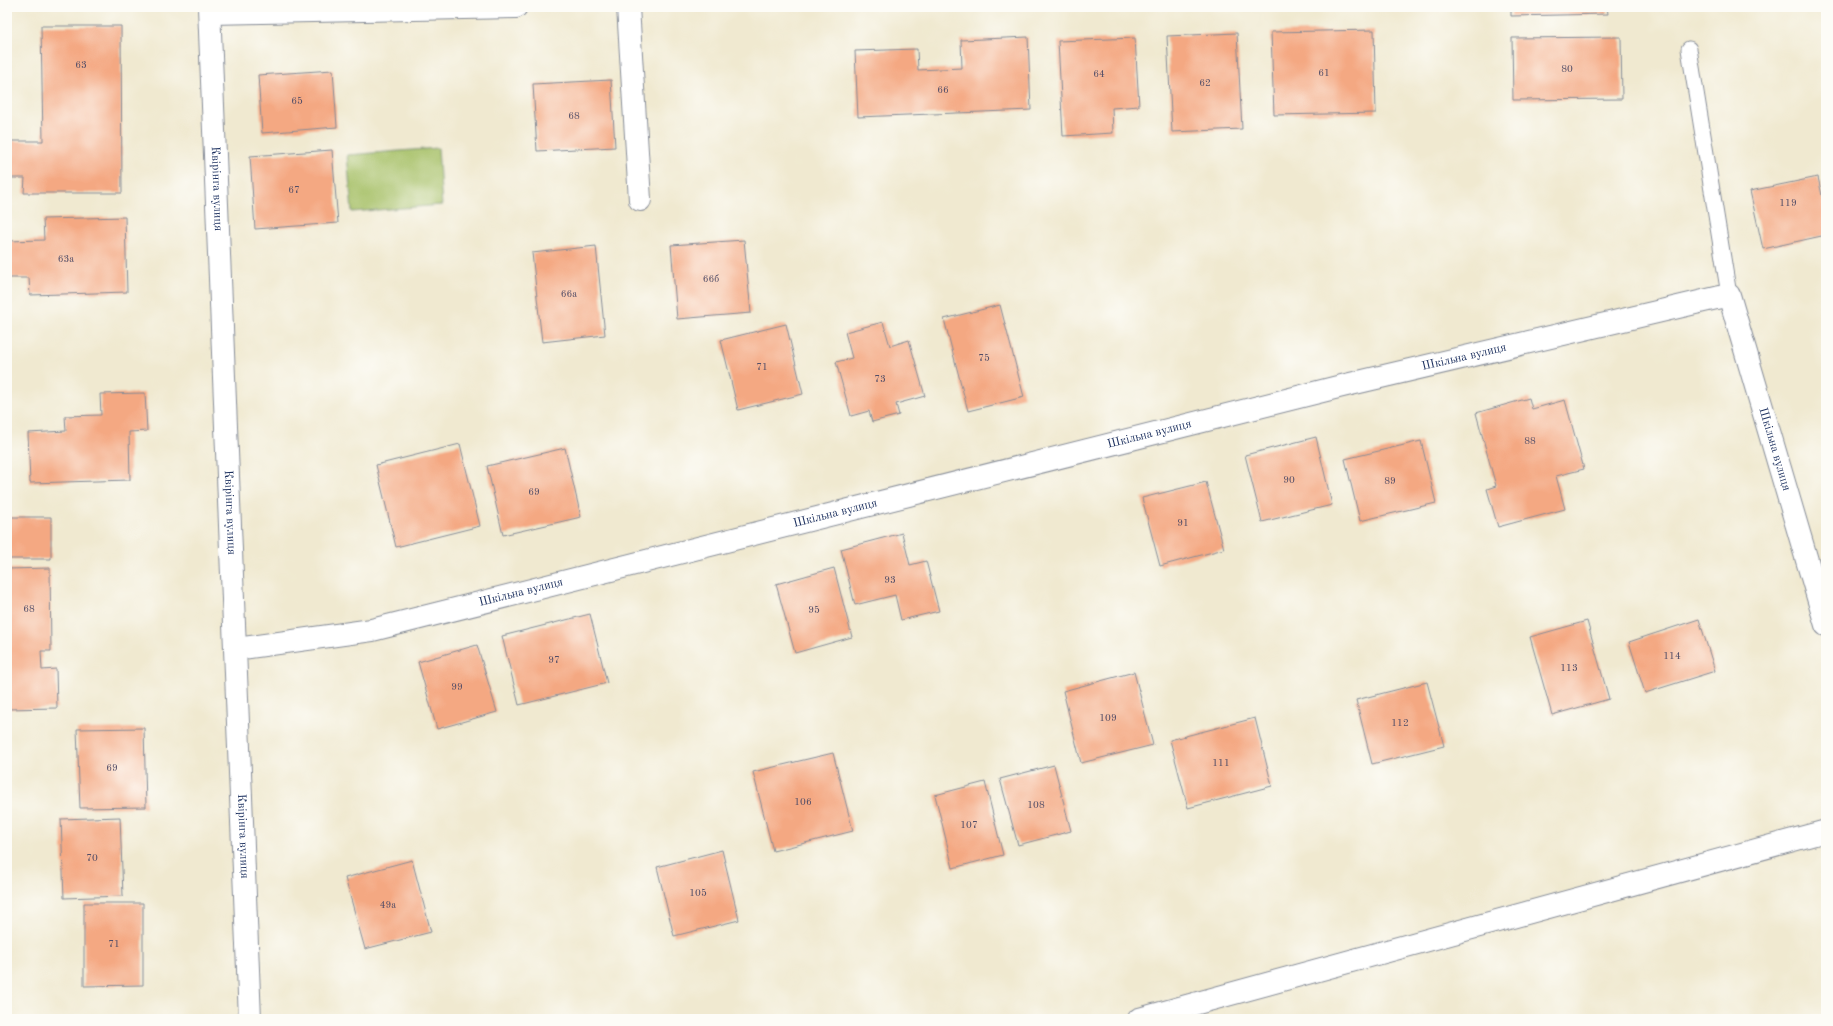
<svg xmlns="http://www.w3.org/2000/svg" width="1833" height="1026" font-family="'Old Standard TT',serif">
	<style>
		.green { fill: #a6c066; stroke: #607862 }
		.building { fill: #f4a882 }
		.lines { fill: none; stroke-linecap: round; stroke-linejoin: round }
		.service-casing { stroke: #868c97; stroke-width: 17 }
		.minor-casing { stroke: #868c97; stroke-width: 24 }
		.tertiary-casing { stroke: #868c97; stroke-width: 24 }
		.primary-casing { stroke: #868c97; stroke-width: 24 }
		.service { stroke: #fff; stroke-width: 15 }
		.minor { stroke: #fff; stroke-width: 22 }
		.tertiary { stroke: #fff; stroke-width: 22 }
		.primary { stroke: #fff; stroke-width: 22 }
		.labels { text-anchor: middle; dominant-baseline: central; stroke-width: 4; stroke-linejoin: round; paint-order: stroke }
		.number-label { font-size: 10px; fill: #514d67 }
		.street-label { font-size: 12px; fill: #1b2f5e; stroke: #fdfcf7 }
	</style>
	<rect width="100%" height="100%" fill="#fdfcf7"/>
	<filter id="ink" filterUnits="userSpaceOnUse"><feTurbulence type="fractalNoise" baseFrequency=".025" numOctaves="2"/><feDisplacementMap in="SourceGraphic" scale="8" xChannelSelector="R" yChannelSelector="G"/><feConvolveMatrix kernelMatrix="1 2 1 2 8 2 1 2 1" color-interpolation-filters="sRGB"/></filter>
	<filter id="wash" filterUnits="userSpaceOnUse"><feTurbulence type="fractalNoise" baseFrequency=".012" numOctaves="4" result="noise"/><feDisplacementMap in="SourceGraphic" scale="16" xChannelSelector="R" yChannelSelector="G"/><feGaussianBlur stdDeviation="0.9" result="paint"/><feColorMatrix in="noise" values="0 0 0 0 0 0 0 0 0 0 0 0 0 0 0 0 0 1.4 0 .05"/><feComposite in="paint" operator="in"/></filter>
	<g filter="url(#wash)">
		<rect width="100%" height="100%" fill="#f0e9d0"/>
		<path class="green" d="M438 148 442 205 352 212 347 155Z"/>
		<g id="blocks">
			<path class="building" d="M1511 7H1607L1608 14 1511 16Z
				M41 26H121L122 193H24L25 178H7V141H43Z
				M1374 30 1376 113 1274 115 1271 32Z
				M1237 33 1242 129 1172 132 1167 36Z
				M1028 37 1031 110 858 117 855 51 917 49 918 70 962 68 961 40Z
				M1621 37 1622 99 1513 100 1512 38Z
				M1135 38 1139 106 1112 108 1113 133 1063 136 1058 41Z
				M333 70 337 127 262 133 258 75Z
				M611 80 615 147 537 151 533 84Z
				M332 150 338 223 255 229 250 156Z
				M1818 177 1826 214V235L1763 249 1750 191Z
				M125 217 127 292 30 295 29 278H7V241L44 240 43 219Z
				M744 240 751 313 677 319 671 245Z
				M596 246 605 335 542 342 532 253Z
				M1000 305 1024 397 968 411 944 319Z
				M883 322 890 346 909 340 925 396 896 404 899 415 872 422 869 411 851 416 836 362 852 358 845 332Z
				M786 324 803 394 738 410 721 340Z
				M145 393 147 431 129 432 130 480 30 483 28 433 66 431 65 416 101 415 100 394Z
				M1529 398 1532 409 1565 400 1584 469 1556 476 1565 509 1498 527 1487 489 1496 486 1476 413Z
				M1316 437 1332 505 1262 522 1245 455Z
				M1421 441 1436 503 1360 521 1345 459Z
				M460 444 480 526 396 547 376 465Z
				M565 448 581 517 503 535 487 466Z
				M1206 482 1224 549 1160 566 1142 498Z
				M7 517H51V559H7Z
				M902 533 910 565 926 561 939 611 901 620 895 595 855 605 841 549Z
				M50 568 51 651H41L42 670 56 669 57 708 7 709V674H9L7 648V569Z
				M834 568 852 637 795 653 776 584Z
				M590 614 607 683 519 705 502 636Z
				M1699 619 1715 671 1645 693 1629 642Z
				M1587 621 1609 699 1552 715 1530 637Z
				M477 645 497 712 437 729 418 662Z
				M1134 672 1153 745 1081 763 1063 691Z
				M1427 682 1444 746 1372 764 1356 700Z
				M1255 718 1272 786 1188 808 1170 740Z
				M144 728 146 807 80 808 77 729Z
				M833 753 853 831 773 851 753 772Z
				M1054 765 1071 831 1018 845 1000 779Z
				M985 782 1003 855 953 868 935 795Z
				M120 817 123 896 64 898 61 819Z
				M722 850 739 920 674 936 657 867Z
				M412 860 431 932 365 949 345 878Z
				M84 903H143V985L84 986Z"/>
		</g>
	</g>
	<g filter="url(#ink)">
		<use href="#blocks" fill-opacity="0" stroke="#868c97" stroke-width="1"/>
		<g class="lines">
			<g class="service-casing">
				<path id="service" d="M1689 49 1729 295"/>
			</g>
			<g class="minor-casing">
				<g id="minor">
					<path d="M628 7 640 200"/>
					<path d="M210 13 516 7"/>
					<path id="s1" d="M236 649 372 630 1342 386 1729 295 1826 625"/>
				</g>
			</g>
			<g class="tertiary-casing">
				<g id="tertiary">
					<path id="s2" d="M209 7 250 1019"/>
				</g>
			</g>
			<g class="primary-casing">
				<path id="primary" d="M1139 1019 1826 831"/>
			</g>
			<use href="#service" class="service"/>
			<use href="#minor" class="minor"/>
			<use href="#tertiary" class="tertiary"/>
			<use href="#primary" class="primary"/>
		</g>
	</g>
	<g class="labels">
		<g class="number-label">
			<text x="81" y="65">63</text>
			<text x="1567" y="69">80</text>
			<text x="1324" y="73">61</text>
			<text x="1099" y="74">64</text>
			<text x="1205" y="83">62</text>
			<text x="943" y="90">66</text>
			<text x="297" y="101">65</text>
			<text x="574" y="116">68</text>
			<text x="294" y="190">67</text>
			<text x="1788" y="203">119</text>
			<text x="66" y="259">63а</text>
			<text x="711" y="279">66б</text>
			<text x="569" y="294">66а</text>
			<text x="984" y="358">75</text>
			<text x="762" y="367">71</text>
			<text x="880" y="379">73</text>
			<text x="1530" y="441">88</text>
			<text x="1289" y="480">90</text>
			<text x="1390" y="481">89</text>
			<text x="534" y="492">69</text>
			<text x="1183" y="523">91</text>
			<text x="890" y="580">93</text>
			<text x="29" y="609">68</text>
			<text x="814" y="610">95</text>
			<text x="1672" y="656">114</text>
			<text x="554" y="660">97</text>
			<text x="1569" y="668">113</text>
			<text x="457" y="687">99</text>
			<text x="1108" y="718">109</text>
			<text x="1400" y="723">112</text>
			<text x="1221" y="763">111</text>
			<text x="112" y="768">69</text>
			<text x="803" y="802">106</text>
			<text x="1036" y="805">108</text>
			<text x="969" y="825">107</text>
			<text x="92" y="858">70</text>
			<text x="698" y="893">105</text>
			<text x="388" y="905">49а</text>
			<text x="114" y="944">71</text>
		</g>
		<g class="street-label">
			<text stroke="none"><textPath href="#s2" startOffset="182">Квірінга вулиця</textPath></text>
			<text stroke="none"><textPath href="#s1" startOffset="1263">Шкільна вулиця</textPath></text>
			<text stroke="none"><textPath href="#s1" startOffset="939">Шкільна вулиця</textPath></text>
			<text stroke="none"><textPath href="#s1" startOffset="1696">Шкільна вулиця</textPath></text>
			<text stroke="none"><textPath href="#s2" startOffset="506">Квірінга вулиця</textPath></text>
			<text stroke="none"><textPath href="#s1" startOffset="615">Шкільна вулиця</textPath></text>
			<text stroke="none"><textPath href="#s1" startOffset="291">Шкільна вулиця</textPath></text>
			<text stroke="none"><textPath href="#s2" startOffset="830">Квірінга вулиця</textPath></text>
		</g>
	</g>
	<rect width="1833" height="1026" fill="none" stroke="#fdfcf7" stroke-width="24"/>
</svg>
